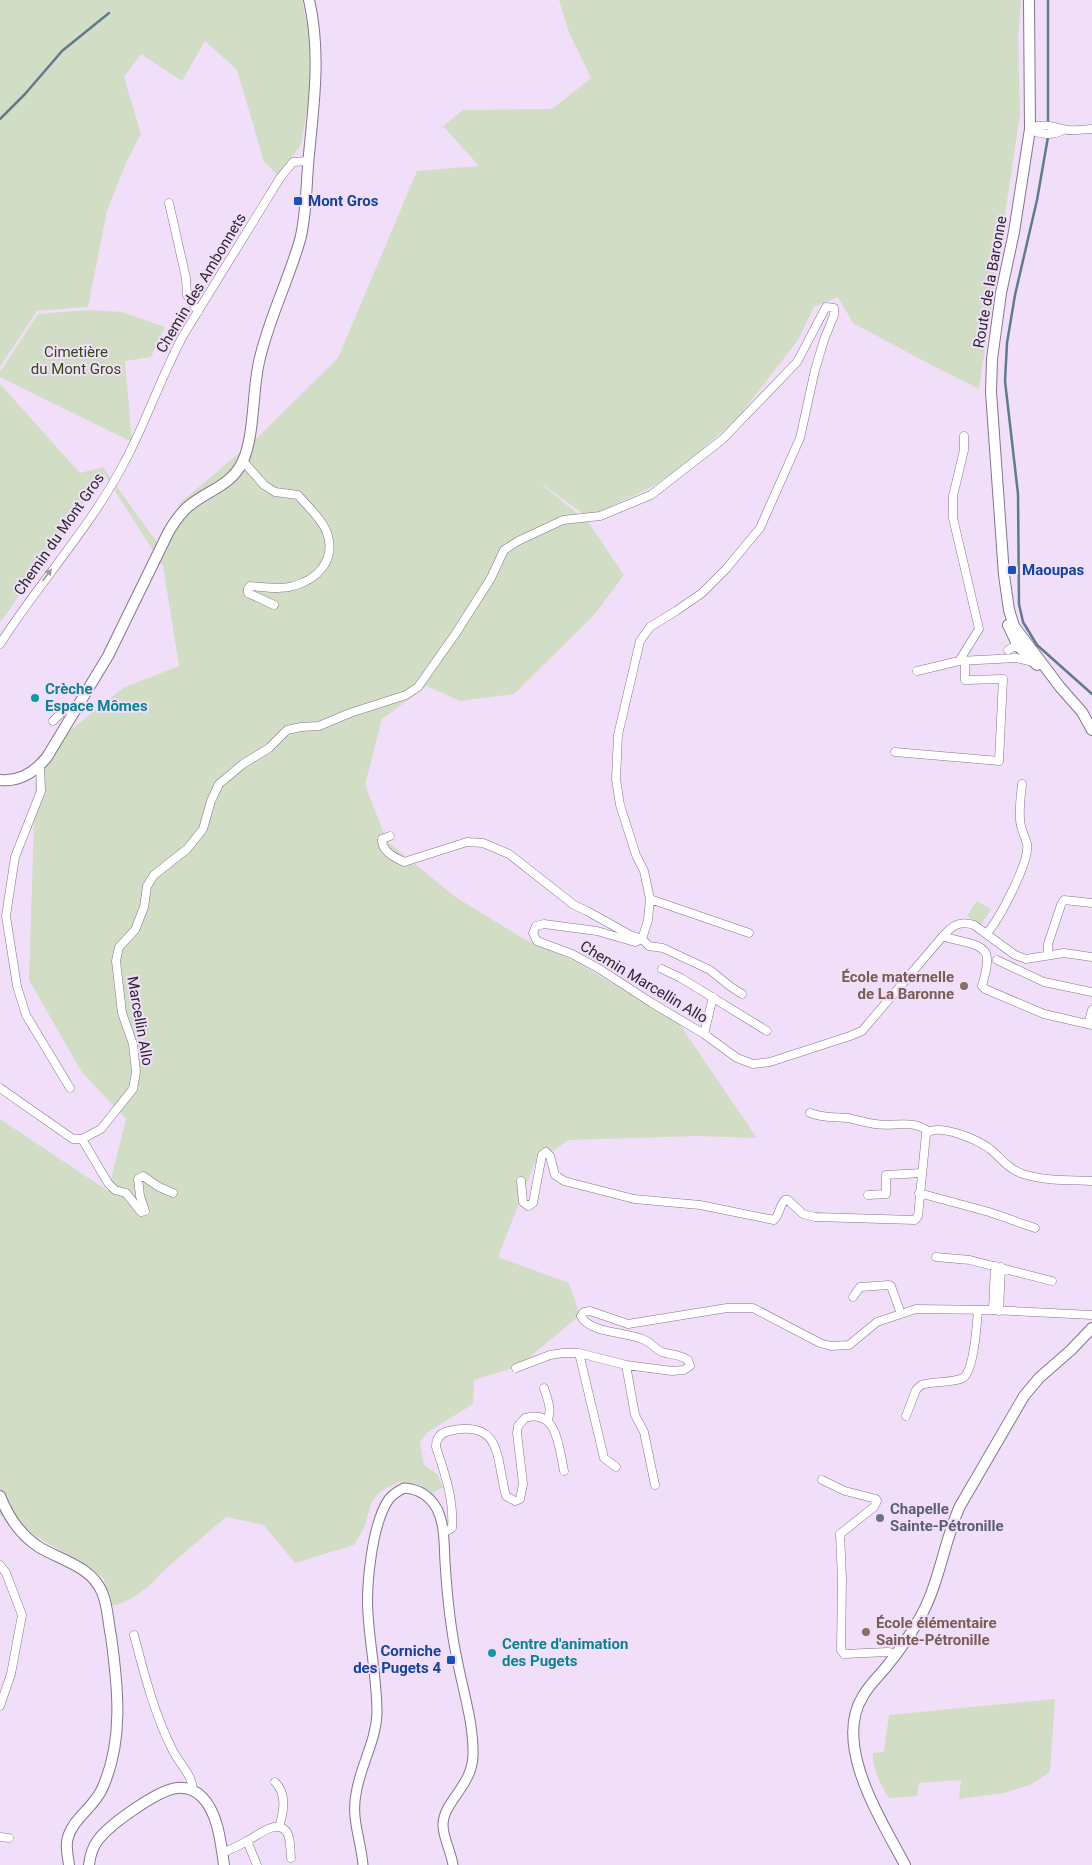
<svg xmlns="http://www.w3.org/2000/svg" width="1092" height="1865" font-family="Roboto,sans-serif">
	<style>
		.green { fill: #d1ddc5 }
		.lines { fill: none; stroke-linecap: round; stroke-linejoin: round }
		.stream { stroke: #617a8d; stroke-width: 2.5 }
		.minor-casing { stroke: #85758d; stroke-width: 9 }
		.tertiary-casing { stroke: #85758d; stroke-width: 11 }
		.secondary-casing { stroke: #85758d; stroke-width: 12 }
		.minor { stroke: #fff; stroke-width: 8 }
		.tertiary { stroke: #fff; stroke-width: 9 }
		.secondary { stroke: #fff; stroke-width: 10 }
		.oneway { fill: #a19ea2 }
		.transit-dot { fill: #1a4fb4; stroke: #f1dffa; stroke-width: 2 }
		.culture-dot { fill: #0f9aa8; stroke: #f1dffa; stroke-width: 2 }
		.education-dot { fill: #8d6e63; stroke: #f1dffa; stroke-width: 2 }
		.worship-dot { fill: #6b7280; stroke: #f1dffa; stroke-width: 2 }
		.labels { text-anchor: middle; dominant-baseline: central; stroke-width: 4; stroke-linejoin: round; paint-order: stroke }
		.transit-label { font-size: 15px; font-weight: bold; fill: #164399; stroke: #f1dffa; text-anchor: start }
		.street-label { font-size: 15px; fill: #2e2731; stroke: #f1dffa }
		.park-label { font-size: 15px; fill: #344a13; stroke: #f1dffa }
		.culture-label { font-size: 15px; font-weight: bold; fill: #0d838f; stroke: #f1dffa; text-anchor: start }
		.education-label { font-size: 15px; font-weight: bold; fill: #785e54; stroke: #f1dffa; text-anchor: end }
		.worship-label { font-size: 15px; font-weight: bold; fill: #5b616d; stroke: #f1dffa; text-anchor: start }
	</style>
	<rect width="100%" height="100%" fill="#f1dffa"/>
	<path class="green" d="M0 0H302L310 40 309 100 301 145 278 175 264 162 237 70 205 41 182 81 141 54 124 77 141 134 126 163 107 211 88 307 37 311 0 367Z
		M559 0H1021L1018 38 1020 114 979 389 935 367 853 323 838 297 814 307 798 340 737 419 679 469 652 487 588 517 536 480 589 523 624 575 594 615 514 694 460 701 427 686 382 719 365 785 387 841 454 896 522 938 576 962 678 1022 757 1138 697 1136 568 1140 534 1165 498 1257 569 1283 580 1315 519 1366 474 1380 473 1404 428 1432 420 1442 424 1465 437 1474 443 1487 433 1493 420 1485 399 1482 381 1491 372 1501 364 1528 354 1545 295 1563 264 1525 226 1517 162 1572C151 1587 129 1603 111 1606L104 1579 79 1560 49 1544 0 1515V1119L108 1191 126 1119 81 1071 29 980 36 758 123 688 179 666 163 566 104 474 0 623V384L80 473 103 467 158 544 180 503 258 437 338 358 417 171 479 166 443 126 463 110 552 109 591 78 568 30Z
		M88 310 122 312 165 327 151 357 125 361 132 442 0 377V372L38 314Z
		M977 901 991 909 981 925 967 916Z
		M1055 1699 1050 1772 1030 1785 1004 1793 959 1799 961 1780 919 1783 917 1796 889 1798C880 1784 873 1771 873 1753L884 1752 889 1715Z"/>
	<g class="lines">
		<path class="stream" d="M1048 0V121
			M0 119 25 94 62 51 109 13
			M1048 137 1037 200 1015 295 1007 343 1005 381 1018 494 1019 604 1023 622 1037 645 1092 694"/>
		<g class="minor-casing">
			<path id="minor" d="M1030 129C1041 123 1051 126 1063 129 1071 132 1083 129 1092 129
				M1030 129C1040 135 1053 136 1063 130
				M169 203 186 278 187 295 198 312
				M964 436V450L953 496V518L979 629 959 661 1016 658 1033 662
				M243 461 264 485 275 492 298 495C308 507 324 521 328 536 335 561 317 580 293 586 280 590 263 587 250 586L248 589V593L274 605
				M0 644C39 583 89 529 123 465 146 423 161 376 184 334L280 178 293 162 309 161
				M1008 650 1013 647H1022
				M917 671 959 661
				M53 721 64 710H70L75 712
				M895 752 999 761 1003 679 965 680V661
				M40 766 41 791 15 857 6 916 17 986 26 1015 70 1088
				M390 836 382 839C381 851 394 857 404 862L467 842 483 843 509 854 574 905 587 911 630 935 642 939 649 946 663 948 710 970 731 987 742 994
				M650 899 749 933
				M986 934C998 922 1030 862 1027 844 1025 836 1020 828 1020 819 1019 807 1021 795 1022 784
				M943 936C955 942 986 941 987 958 988 967 984 978 982 986L985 989 1044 1014 1092 1025
				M1048 955V944L1061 905 1064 900 1092 903
				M997 960 1044 982 1092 992
				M662 969 681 978 767 1031
				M1088 1024 1092 1010
				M704 1034 713 997
				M0 1088 73 1139H82L101 1129 133 1089 136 1072 133 1044 122 1013 116 961 119 947 135 930 144 907 147 886 154 875 187 849 203 829 211 801 219 784 243 764 269 748 287 730 301 727 319 726 350 713 406 695 418 687 456 633 491 578 504 550 518 541 563 520 600 516 651 495 723 439 797 362 826 307 834 308V315L824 340 815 370 800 438 760 528 726 569 702 593 676 611 650 627 640 641 618 735 616 779 620 805 636 855 644 871 650 899 648 920 642 939 635 942 597 931 544 924 536 926 533 933 537 941 572 954 598 968 652 1003 704 1034 737 1058 753 1064 770 1062 850 1036 862 1031 943 936C952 926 960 920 974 925L1015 955 1026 959 1064 953 1092 957
				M810 1113C822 1118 835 1117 848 1118 857 1120 866 1123 875 1124 893 1127 913 1119 928 1131
				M82 1139 108 1183 115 1190 126 1193 141 1212 145 1211 140 1196 138 1179 143 1176 159 1187 173 1193
				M521 1181 523 1202 528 1206 533 1203 542 1155 546 1152 550 1156 555 1175 564 1181 634 1199 700 1205 774 1220C780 1214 779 1206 785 1200H788L803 1214 815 1217 915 1220 918 1216 926 1134C938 1122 978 1140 990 1149 1001 1158 1008 1169 1023 1174 1045 1181 1069 1180 1092 1181
				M919 1193 989 1212 1035 1228
				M868 1195 886 1194V1175L922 1173
				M936 1257 970 1260 1052 1281
				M853 1297 860 1287 889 1285 891 1286 901 1314
				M993 1310 995 1266
				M999 1311 1001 1267
				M579 1353 604 1458 616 1467
				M626 1365 635 1415 644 1432 655 1485
				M516 1368 550 1355 563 1353H579L626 1365 672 1371 684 1370 690 1366 688 1360C680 1354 671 1355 662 1352 655 1349 650 1341 642 1339 626 1332 589 1333 581 1316L584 1312 590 1311 628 1324 727 1308H753L820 1343 831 1346 849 1345 877 1322 916 1309 993 1310 1092 1315
				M544 1388C547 1398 553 1411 547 1420
				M906 1416 916 1390 921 1385C933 1381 953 1383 963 1378 974 1371 977 1323 978 1310
				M822 1480 845 1491 876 1499 877 1501 874 1507 840 1534 842 1579 841 1650 844 1654 888 1652 896 1654
				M443 1533 452 1528C454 1499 445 1474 436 1447 436 1439 440 1433 449 1431 503 1418 496 1460 506 1496L515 1501 520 1499 523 1484 517 1433 518 1426 525 1418C558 1408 559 1449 564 1471
				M0 1565 6 1573 22 1615 11 1674 0 1706
				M134 1635C144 1673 154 1713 172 1749 179 1764 192 1774 193 1790
				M275 1782C287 1794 284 1811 279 1827
				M0 1837 9 1838
				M247 1841 257 1865
				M222 1853C231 1849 239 1846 247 1841 257 1836 276 1819 286 1831 291 1837 290 1850 291 1858"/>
		</g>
		<g class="tertiary-casing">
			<path id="tertiary" d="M363 1865C361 1840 351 1819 356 1794 360 1766 376 1742 377 1713 377 1680 370 1647 368 1614 366 1585 372 1523 389 1499 393 1494 398 1491 404 1488 419 1489 430 1496 437 1509 445 1525 444 1545 445 1562 447 1594 450 1627 457 1659 463 1691 474 1724 473 1756 472 1786 443 1802 443 1825 443 1838 451 1851 453 1865"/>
		</g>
		<g class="secondary-casing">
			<path id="secondary" d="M1029 0 1030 129 1014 232 1001 293 992 359 991 392 1004 575 1009 610 1014 626 1060 687 1082 712 1092 730
				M1008 625 1018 646 1037 665
				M0 780C20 782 35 772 47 757L108 656 169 531C175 521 181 512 190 505 209 490 231 485 242 463 255 436 252 392 259 362 268 320 288 282 300 240 307 213 306 183 309 154 314 102 321 52 309 0
				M0 1496C8 1516 20 1535 39 1547 60 1560 91 1566 102 1592 108 1606 108 1622 111 1636 118 1687 124 1741 102 1789 93 1809 70 1820 67 1842 66 1850 68 1857 69 1865
				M89 1865C90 1856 92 1848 98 1840 110 1824 158 1790 177 1788 186 1787 195 1790 202 1797 218 1813 221 1843 224 1865
				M905 1865C882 1821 832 1745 863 1696 869 1685 879 1676 887 1666 900 1650 911 1634 921 1616 940 1581 944 1541 960 1506L1024 1396 1039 1378 1071 1350 1092 1328"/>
		</g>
		<use href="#minor" class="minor"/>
		<use href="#tertiary" class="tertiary"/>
		<use href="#secondary" class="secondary"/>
	</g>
	<defs><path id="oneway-solid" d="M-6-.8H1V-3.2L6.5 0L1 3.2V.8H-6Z" transform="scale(1.25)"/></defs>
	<use class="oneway" href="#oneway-solid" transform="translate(47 575) rotate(-53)"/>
	<g class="transit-dot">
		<rect x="293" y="196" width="10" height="10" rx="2.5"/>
		<rect x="1007" y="565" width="10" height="10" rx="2.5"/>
		<rect x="446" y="1655" width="10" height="10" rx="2.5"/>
	</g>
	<g class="culture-dot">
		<circle cx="35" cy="698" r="5"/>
		<circle cx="492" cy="1653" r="5"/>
	</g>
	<g class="education-dot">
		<circle cx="964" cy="986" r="5"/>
		<circle cx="866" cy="1632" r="5"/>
	</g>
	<circle class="worship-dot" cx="880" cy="1518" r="5"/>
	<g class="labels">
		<g class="transit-label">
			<text x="308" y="201">Mont Gros</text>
			<text x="1022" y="570">Maoupas</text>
			<text x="441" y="1651" text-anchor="end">Corniche<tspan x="441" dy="17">des Pugets 4</tspan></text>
		</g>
		<g class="street-label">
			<text transform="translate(990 282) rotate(-80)">Route de la Baronne</text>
			<text transform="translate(201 283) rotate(-59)">Chemin des Ambonnets</text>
			<text transform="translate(59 534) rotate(-55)">Chemin du Mont Gros</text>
			<text transform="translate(644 982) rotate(31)">Chemin Marcellin Allo</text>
			<text transform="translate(140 1021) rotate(80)">Marcellin Allo</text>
		</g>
		<g class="park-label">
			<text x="76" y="352">Cimetière<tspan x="76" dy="17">du Mont Gros</tspan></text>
		</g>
		<g class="culture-label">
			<text x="45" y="689">Crèche<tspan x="45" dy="17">Espace Mômes</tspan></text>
			<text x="502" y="1644">Centre d'animation<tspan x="502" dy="17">des Pugets</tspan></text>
		</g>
		<g class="education-label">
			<text x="954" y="977">École maternelle<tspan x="954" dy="17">de La Baronne</tspan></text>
			<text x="876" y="1623" text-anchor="start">École élémentaire<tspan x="876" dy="17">Sainte-Pétronille</tspan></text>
		</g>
		<g class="worship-label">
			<text x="890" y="1509">Chapelle<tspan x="890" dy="17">Sainte-Pétronille</tspan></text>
		</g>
	</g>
</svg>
